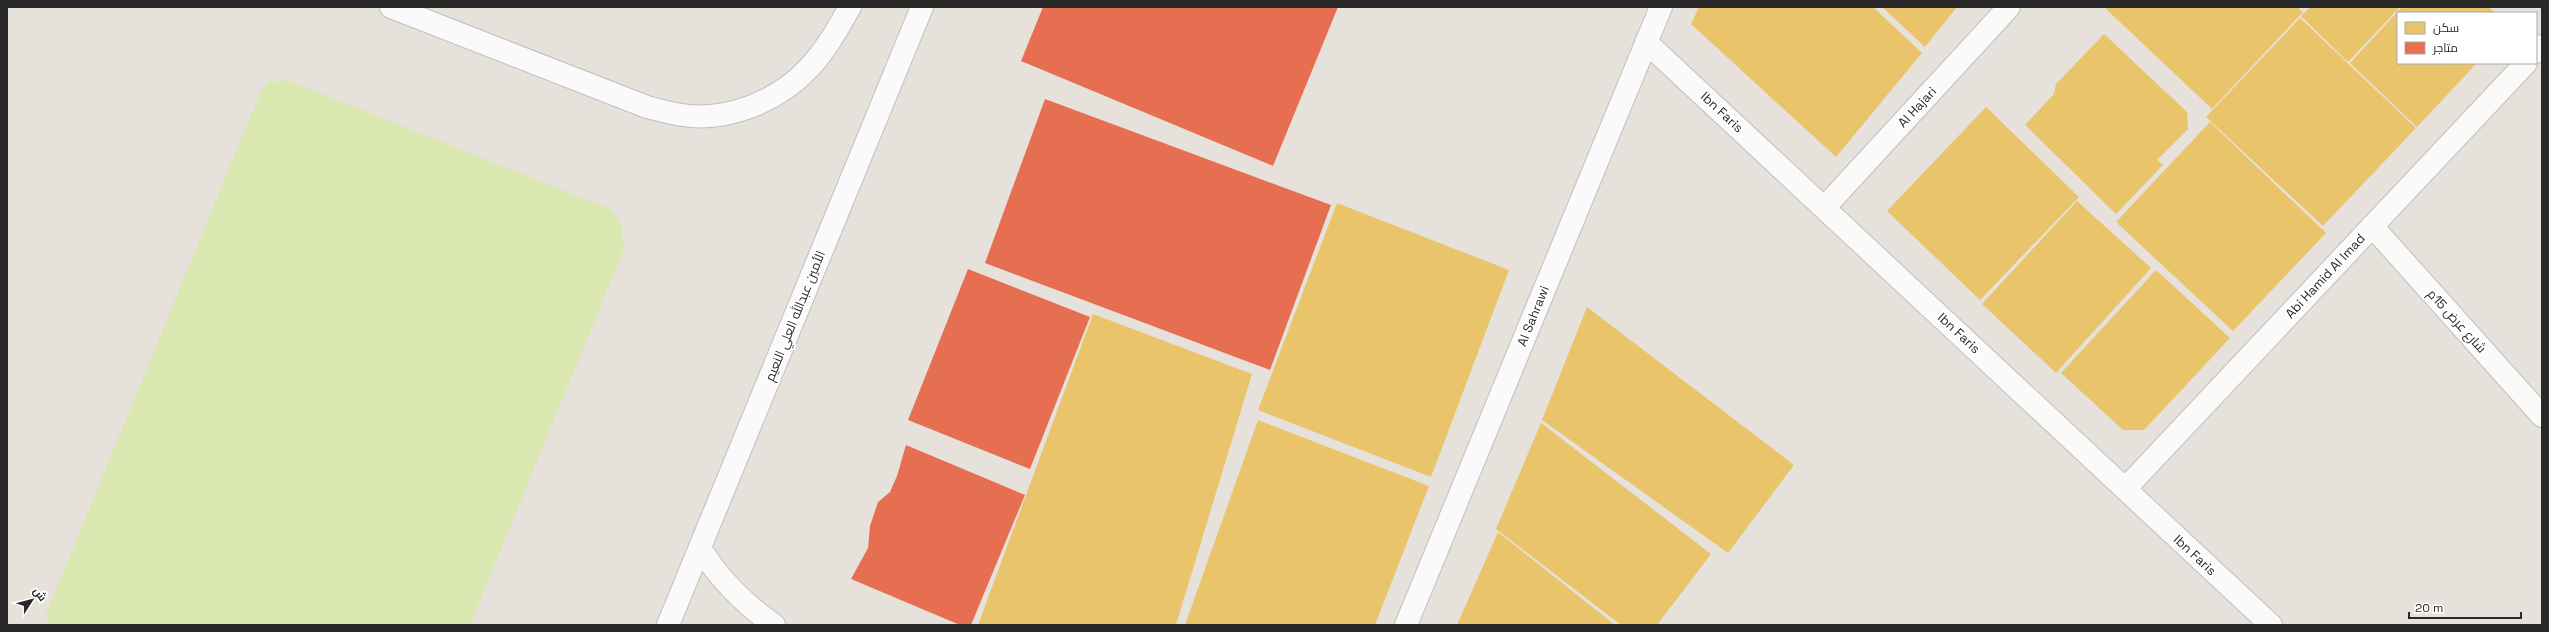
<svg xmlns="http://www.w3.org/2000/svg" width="2549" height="632" font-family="'Space Grotesk',Cairo,sans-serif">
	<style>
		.pitch { fill: #dae7b1 }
		.homes { fill: #e9c46a }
		.shops { fill: #e76f51 }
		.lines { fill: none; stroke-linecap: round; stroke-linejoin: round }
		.street-casing { stroke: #c0bebe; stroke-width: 24 }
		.secondary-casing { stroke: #c0bebe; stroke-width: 24 }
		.street { stroke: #fbfafa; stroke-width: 22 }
		.secondary { stroke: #fbfafa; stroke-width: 22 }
		.labels { text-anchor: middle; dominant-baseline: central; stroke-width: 4; stroke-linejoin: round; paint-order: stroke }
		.street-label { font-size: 13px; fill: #282828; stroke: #fff }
	</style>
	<rect width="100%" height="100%" fill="#e7e1dc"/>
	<path class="pitch" d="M287 80 610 209C623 220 622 233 624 249L470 625H48L46 614 262 88 268 82Z"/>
	<path class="homes" d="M1699 7H1873L1922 53 1836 157 1691 24Z
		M1882 7H1957L1925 47Z
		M2104 7H2208L2213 11 2209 7H2297L2303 12 2212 109Z
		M2310 7H2400L2348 62 2301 16Z
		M2402 7H2489L2495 13H2398V63H2477L2417 127 2350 63Z
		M2300 18 2416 128 2323 226 2206 117Z
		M2104 34 2187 112 2188 129 2157 160 2163 165 2116 214 2025 125 2054 94 2056 84Z
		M1986 107 2079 197 1980 300 1887 211Z
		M2210 122 2326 233 2233 331 2116 222Z
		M2077 201 2151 268 2056 373 1982 304Z
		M1337 203 1509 270 1431 477 1258 410Z
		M2156 270 2230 338 2144 430H2123L2061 373Z
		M1587 307 1794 465 1728 553 1542 420Z
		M1093 314 1252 374 1176 625H978Z
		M1258 420 1429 486 1375 625H1185Z
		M1541 423 1711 554 1657 625H1621L1496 529Z
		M1498 532 1615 625H1457Z"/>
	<path class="shops" d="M1043 7H1338L1273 166 1021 61Z
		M1045 99 1331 205 1270 370 985 263Z
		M968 269 1090 317 1030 469 908 420Z
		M906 445 1025 495 971 625H960L851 579 868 548 870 526 878 502 890 492 897 476Z"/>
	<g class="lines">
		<g class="street-casing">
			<path id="street" d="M1646 42 2271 625
				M2536 52 2542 46
				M1824 208 2009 7
				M2372 226 2542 416
				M2125 489 2526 63
				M700 548C720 580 743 603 774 625
				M1406 625 1661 7"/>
		</g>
		<g class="secondary-casing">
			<path id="secondary" d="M391 7 647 107C658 110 670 113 682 115 728 122 778 101 809 68 826 50 838 28 850 7
				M668 625 922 7"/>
		</g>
		<use href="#street" class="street"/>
		<use href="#secondary" class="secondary"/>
	</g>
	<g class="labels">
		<g class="street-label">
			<text transform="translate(1917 107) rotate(-47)">Al Hajari</text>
			<text transform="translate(1722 112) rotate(43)">Ibn Faris</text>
			<text transform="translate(2325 276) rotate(-47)">Abi Hamid Al Imad</text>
			<text transform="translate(795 316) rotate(-68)">الأمين عبدالله العلي النعيم</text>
			<text transform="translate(1533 316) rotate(-68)">Al Sahrawi</text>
			<text transform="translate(2457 321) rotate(48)">شارع عرض 15م</text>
			<text transform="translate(1959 333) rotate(43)">Ibn Faris</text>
			<text transform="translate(2195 555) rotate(43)">Ibn Faris</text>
		</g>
	</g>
	<rect width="2549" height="632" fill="none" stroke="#282828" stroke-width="16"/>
	<rect x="2397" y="12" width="140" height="52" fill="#ffffff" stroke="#a9a9a9"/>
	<rect x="2405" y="22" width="20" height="12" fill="#e9c46a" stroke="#a9a9a9"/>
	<text x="2433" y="32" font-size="12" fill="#282828">سكن</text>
	<rect x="2405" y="42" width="20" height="12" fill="#e76f51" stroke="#a9a9a9"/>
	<text x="2433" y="52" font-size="12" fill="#282828">متاجر</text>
	<g transform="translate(32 600) rotate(54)" stroke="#ffffff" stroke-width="3" paint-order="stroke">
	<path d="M0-3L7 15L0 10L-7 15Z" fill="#282828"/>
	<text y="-6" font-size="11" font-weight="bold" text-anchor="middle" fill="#282828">ش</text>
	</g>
	<path d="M2409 612v6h112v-6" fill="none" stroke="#282828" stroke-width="2"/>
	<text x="2415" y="612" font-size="12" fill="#282828" stroke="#ffffff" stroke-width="3" paint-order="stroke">20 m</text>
</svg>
